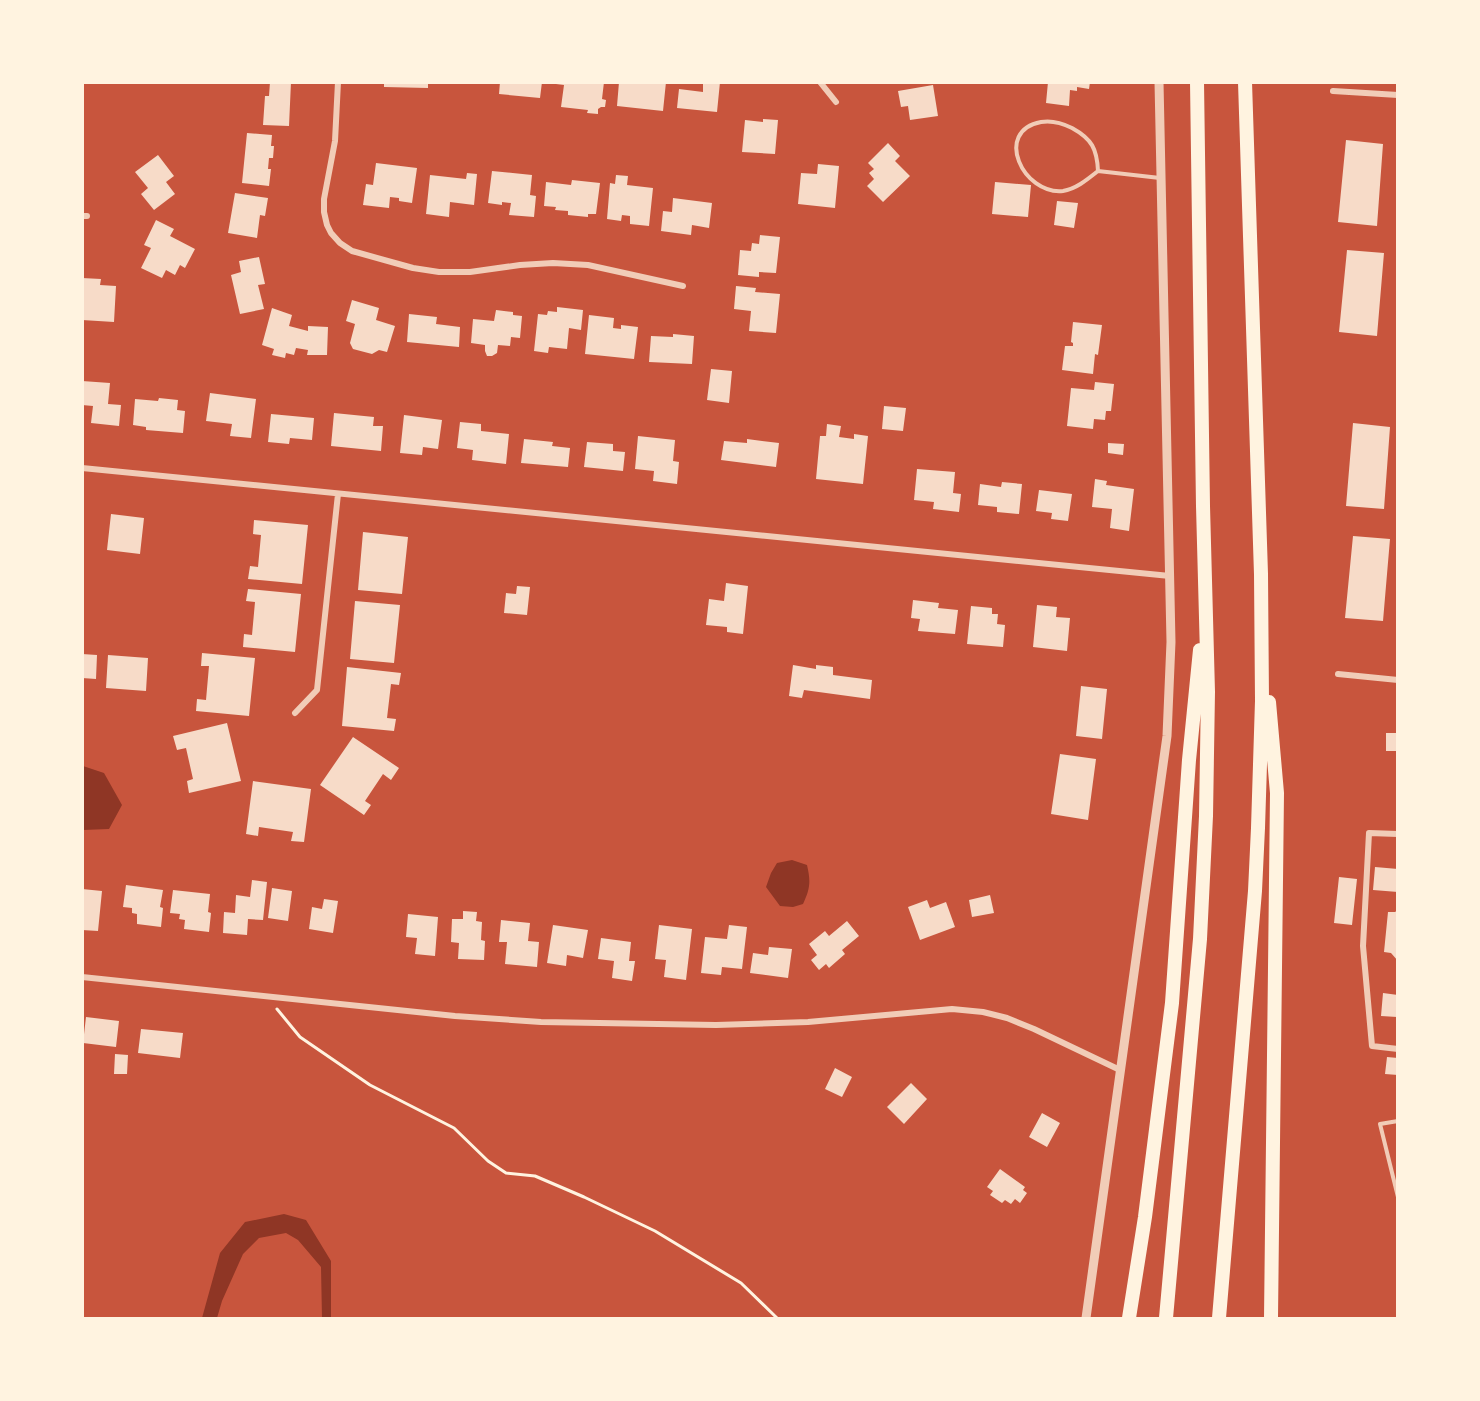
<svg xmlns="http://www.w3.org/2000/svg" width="1480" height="1401" font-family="Lora,serif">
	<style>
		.water { fill: #8f3625 }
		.building { fill: #f7dbc8 }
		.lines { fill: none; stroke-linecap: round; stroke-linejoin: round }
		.path { stroke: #fff3e0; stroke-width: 3 }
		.service { stroke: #f1ccb7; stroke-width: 4 }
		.minor { stroke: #f1ccb7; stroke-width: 6 }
		.tertiary { stroke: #f1ccb7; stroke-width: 9 }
		.motorway { stroke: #fff3e0; stroke-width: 14 }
	</style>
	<rect width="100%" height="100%" fill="#c8553d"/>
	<path class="water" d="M83 766 104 773 122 805 109 829 83 830Z
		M792 860 807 865C811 882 810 889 803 904L793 907 780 906 766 887 771 873 777 863Z
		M284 1214 306 1220 331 1261V1318H322L321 1267 298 1240 286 1233 259 1238 243 1254 222 1301 217 1318H202L220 1253 245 1222Z"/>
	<path class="building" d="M270 82H291L289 126 263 125 265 96H269Z
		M384 82H428V88L384 87Z
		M500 82H542L540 98 499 94Z
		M556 82H604L602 99 606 100 605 107H601L598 109V114L587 113 588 110 561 107 564 85 556 84Z
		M619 82 648 84V82H666L663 111 617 106Z
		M703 82H720L717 112 677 108 679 89 703 92Z
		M1048 82H1090L1089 89 1077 87V91L1070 90 1069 106 1046 103Z
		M933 85 938 116 910 120 908 106 901 107 898 91Z
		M763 119 778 120 775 154 742 152 745 120 763 122Z
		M247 133 272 135 271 146H274L273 158H269L268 169H271L269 186 242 183Z
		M1346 140 1383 144 1377 226 1338 222Z
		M888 143 900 156 895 161 910 176 883 202 867 186 874 179 869 173 874 169 868 163Z
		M158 155 174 176 166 182 175 194 154 210 141 194 148 188 135 172Z
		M376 163 417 168 412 203 399 201V198L390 197 389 208 363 205 366 184 373 185Z
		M818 164 839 166 835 208 798 204 801 173 817 174Z
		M492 171 532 175 530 195 536 196 534 217 509 215 511 203 502 202V205L488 203Z
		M467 173 477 174 474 205 450 202 449 217 426 214 430 175 466 179Z
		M616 175 628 176 627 185 653 188 649 226 630 224V216L622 215 621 221 607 219 610 183 615 184Z
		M572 180 600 183 596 214H588V217L568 215V211L555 210 556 207 544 206 546 182 571 185Z
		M995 182 1031 185 1028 217 992 214Z
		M235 193 268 198 265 216 260 215 257 238 228 233Z
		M673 198 712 203 709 228 692 225 691 235 661 231 663 211 672 212Z
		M1057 201 1078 203 1074 228 1054 225Z
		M156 220 174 229 170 236 195 249 185 268 180 265 175 275 166 270 162 278 141 268 151 248 144 245Z
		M760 235 780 237 776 273 759 272V277L738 275 740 250 751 251 752 243 759 244Z
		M1347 250 1384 253 1377 336 1339 332Z
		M259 257 265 284 258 285 264 309 240 314 231 275 241 272 239 261Z
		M82 278 101 279 100 285 116 286 114 322 82 320Z
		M736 286 756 288 755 292 780 294 776 333 749 331 751 311 734 309Z
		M352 300 379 308 376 320 395 326 387 352 379 350 372 354 353 349 350 343 355 324 346 321Z
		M557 307 583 310 581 330 569 328 567 349 549 347 548 353 534 351 538 314 547 315 548 311 557 312Z
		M272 308 292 315 289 326 308 331V326L328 327 327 355H307L308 350 296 348 294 355 286 353 285 358 272 355 274 349 262 345Z
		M496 310 513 312V315L522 316 520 338 511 337 510 346 498 345 497 353 492 356H487L485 351V345L471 343 473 319 494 321Z
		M409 314 437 317 436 324 460 327 459 347 407 342Z
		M589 315 614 318 613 328 621 329V325L638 327 634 359 585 354Z
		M1073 322 1102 325 1098 355 1095 354 1093 374 1062 370 1065 346H1073V343L1071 342Z
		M673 334 694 336 692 364 649 362 651 336 673 337Z
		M711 369 732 371 729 403 707 400Z
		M82 381 110 383 108 404 121 405 119 426 91 423 93 406 82 405Z
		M1095 382 1114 384 1111 411H1106L1105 420 1094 419 1093 429 1067 426 1071 388 1094 390Z
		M210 393 256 399 251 438 230 436 232 424 206 421Z
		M159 398 178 400 177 410 185 411 183 433 146 430V427L133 425 135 399 158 401Z
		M884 406 906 408 903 431 882 429Z
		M334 413 374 417 373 426H383L381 451 331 446Z
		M271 414 314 418 312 440 290 438 289 444 268 442Z
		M404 415 442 420 438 449 423 447 422 455 400 453Z
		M460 422 481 424V431L509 434 506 464 472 460 473 450 457 448Z
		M1353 423 1390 427 1384 509 1346 506Z
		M827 424 841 426 839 437 854 439V434L868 436 863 484 816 479 820 436H826Z
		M638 436 675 440 673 461 679 462 677 484 653 481 654 471 635 469Z
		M524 439 553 442 552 446 570 448 568 467 521 463Z
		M747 439 779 443 776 467 721 460 724 441 747 443Z
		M587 442 613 444V451L625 452 623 471 584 467Z
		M1108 443 1124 444 1123 455 1108 453Z
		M917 469 955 472 953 493 961 494 959 512 933 509 934 502 914 500Z
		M1095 479 1107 481 1106 485 1134 489 1129 531 1110 528 1112 509 1092 507Z
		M1002 482 1022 484 1019 514 997 512V507L978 505 980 484 1001 487Z
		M1039 490 1072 494 1068 521 1051 519 1052 513 1036 511Z
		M111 514 144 518 140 554 107 550Z
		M254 520 308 525 302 584 248 579 250 566 258 567 261 535 253 534Z
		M363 532 408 537 402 594 358 590Z
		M1353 536 1390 539 1383 621 1345 618Z
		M726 583 748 586 743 634 727 632V627L706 625 709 599 724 601Z
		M517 586 530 587 527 615 504 613 506 593 516 594Z
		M248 589 301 594 295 652 243 647 244 634 252 635 255 602 246 601Z
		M913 600 939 603 938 608 958 610 955 634 918 631 920 619 911 618Z
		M355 601 400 605 394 663 350 659Z
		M1037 605 1057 607 1056 617 1070 618 1067 651 1033 647Z
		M971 606 992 608V614H998L997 624 1005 625 1003 647 967 644Z
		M202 653 255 658 249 716 196 711 197 699 206 700 209 666H201Z
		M82 654 97 655 96 679 82 678Z
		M108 655 148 658 146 691 106 688Z
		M793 665 816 669V665L833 667V675L872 680 870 699 804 690 802 698 789 696Z
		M347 667 401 673 399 685 391 684 387 718 396 719 394 731 342 726Z
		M1081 686 1107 689 1102 739 1076 736Z
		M227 723 241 781 189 793 187 781 193 779 186 748 177 750 173 736Z
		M1386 733H1398V751H1386Z
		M353 737 399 768 391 780 383 774 365 801 371 805 364 815 320 785Z
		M1060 754 1096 759 1088 820 1051 814Z
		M253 781 311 789 304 842 291 841 293 832 259 827 258 836 246 834Z
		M1375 867 1398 869V892L1373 890Z
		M1339 877 1357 879 1352 925 1334 923Z
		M252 880 267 882 263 920 248 919 247 935 223 933 224 912 235 913 236 895 250 897Z
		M126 885 163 890 160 907 163 908 161 927 137 924V914L132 913V908L123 907Z
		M272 888 292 891 288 921 268 918Z
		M82 889 102 891 98 931 82 930Z
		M173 890 210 894 208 912 211 913 209 932 184 929 185 920 179 919 180 914 170 913Z
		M990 895 994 913 972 917 969 900Z
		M324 899 338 901 333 933 309 929 312 907 322 909Z
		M927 900 930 908 946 902 955 927 920 940 908 907Z
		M1398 910V961L1391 953 1384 952 1388 912H1395Z
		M463 911 477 912 476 921 482 922 481 940 485 941 484 960 458 959 459 943 451 942 452 919H463Z
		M408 914 438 917 435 956 415 954 417 938 406 937Z
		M501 920 530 923 528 941 539 942 537 967 505 964 507 942H499Z
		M847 921 859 936 842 950 845 954 829 968 826 964 819 970 811 960 817 955 809 944 825 931 829 936Z
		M553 925 588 930 583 958 567 955 566 966 547 963Z
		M659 925 692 929 686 980 664 977 666 960 655 959Z
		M729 925 747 927 742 969 722 967 721 975 701 973 705 937 727 939Z
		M601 938 631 942 629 961H635L632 981 612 978 614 961 598 959Z
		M769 947 792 949 788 978 750 973 753 953 768 955Z
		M1383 993 1398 995 1397 1017 1381 1016Z
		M86 1017 119 1021 116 1047 83 1043Z
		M141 1029 183 1033 180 1058 138 1053Z
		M115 1054 128 1055 127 1074H114Z
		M1387 1057 1398 1058V1075L1385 1074Z
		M835 1068 852 1077 842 1097 825 1089Z
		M911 1083 927 1099 904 1124 887 1107Z
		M1042 1113 1060 1123 1047 1147 1029 1137Z
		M1000 1169 1025 1187 1023 1190 1027 1193 1020 1203 1015 1199 1011 1204 1005 1200 1002 1203 990 1195 993 1191 987 1187Z"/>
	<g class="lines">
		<path class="path" d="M277 1009 300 1037 370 1085 454 1128 488 1161 506 1173 535 1176 584 1197 655 1231 741 1283 777 1318"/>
		<path class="service" d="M1098 171C1097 149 1092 139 1072 128 1062 123 1052 120 1041 122 993 131 1023 195 1063 191 1076 189 1088 179 1098 171L1160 178
			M1398 1121 1380 1124 1398 1197"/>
		<path class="minor" d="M338 82 335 141 324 199V212L327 225 331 233 340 243 352 251 413 268 439 272H470L520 265 553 263 588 265 683 286
			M820 82 836 102
			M1333 91 1398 95
			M82 216H87
			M82 468 1170 576
			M1338 674 1398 680
			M295 713 317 690 338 494
			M1398 834 1369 833 1363 946 1372 1046 1398 1049
			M82 977 455 1016 541 1022 716 1025 808 1022 952 1009 983 1012 1007 1018 1034 1029 1120 1070"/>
		<path class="tertiary" d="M1086 1318 1167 736 1171 642 1159 82"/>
		<path class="motorway" d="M1269 702 1277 793 1271 1318
			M1129 1318 1145 1217 1172 1003 1189 760 1200 650
			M1166 1318 1200 939 1206 816 1208 692 1203 506 1197 82
			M1219 1318 1255 891 1258 828 1262 701 1261 574 1245 82"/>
	</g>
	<rect width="1480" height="1401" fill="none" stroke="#fff3e0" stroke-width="168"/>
</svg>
